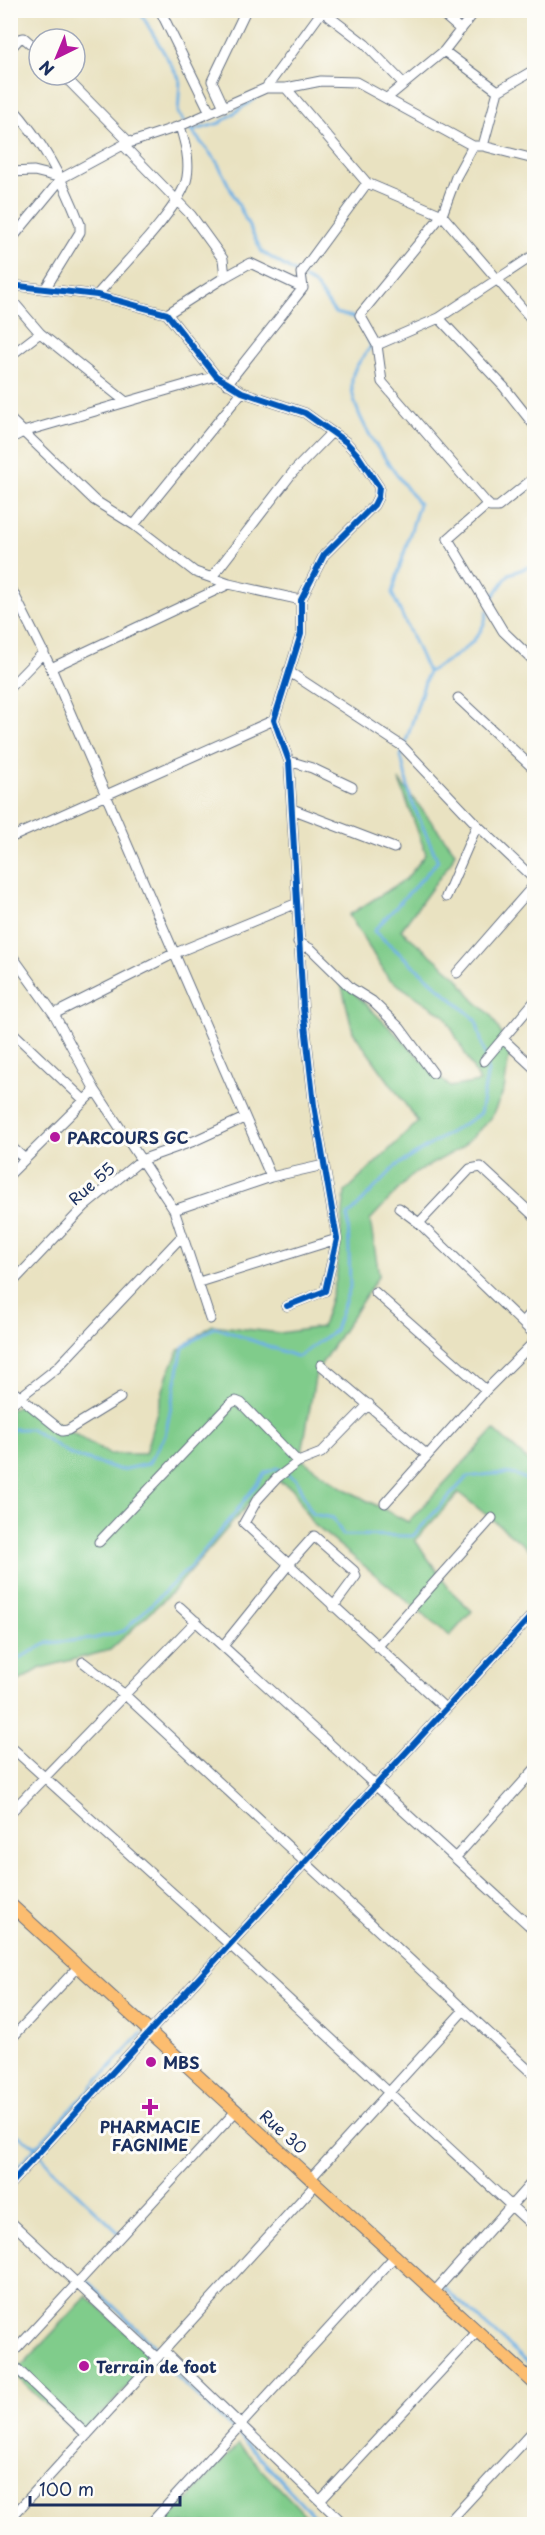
<svg xmlns="http://www.w3.org/2000/svg" width="545" height="2535" font-family="'Playpen Sans',sans-serif">
	<style>
		.green { fill: #80cc8b; stroke: #4e7e74; stroke-width: 1.5 }
		.lines { fill: none; stroke-linecap: round; stroke-linejoin: round }
		.stream { stroke: #6eb1e4; stroke-width: 3 }
		.minor-casing { stroke: #636e81; stroke-width: 11 }
		.major-casing { stroke: #636e81; stroke-width: 14 }
		.minor { stroke: #fff; stroke-width: 9 }
		.major { stroke: #fcbd6f; stroke-width: 12 }
		.cycleway-casing { stroke: #fdfcf7; stroke-width: 10 }
		.cycleway { stroke: #0057b8; stroke-width: 6 }
		.poi-dot { fill: #b5179e; stroke: #fdfcf7; stroke-width: 2 }
		.labels { text-anchor: middle; dominant-baseline: central; stroke-width: 6; stroke-linejoin: round; paint-order: stroke }
		.poi-label { font-size: 16px; font-weight: bold; fill: #1b2f5e; stroke: #fdfcf7; text-anchor: start }
		.street-label { font-size: 16px; fill: #1b2f5e; stroke: #fdfcf7 }
	</style>
	<rect width="100%" height="100%" fill="#fdfcf7"/>
	<filter id="ink" filterUnits="userSpaceOnUse"><feTurbulence type="fractalNoise" baseFrequency=".0167" numOctaves="2"/><feDisplacementMap in="SourceGraphic" scale="12" xChannelSelector="R" yChannelSelector="G"/><feConvolveMatrix kernelMatrix="1 2 1 2 8 2 1 2 1" color-interpolation-filters="sRGB"/></filter>
	<filter id="wash" filterUnits="userSpaceOnUse"><feTurbulence type="fractalNoise" baseFrequency=".008" numOctaves="4" result="noise"/><feDisplacementMap in="SourceGraphic" scale="24" xChannelSelector="R" yChannelSelector="G"/><feGaussianBlur stdDeviation="1.35" result="paint"/><feColorMatrix in="noise" values="0 0 0 0 0 0 0 0 0 0 0 0 0 0 0 0 0 1.4 0 .05"/><feComposite in="paint" operator="in"/></filter>
	<g filter="url(#wash)">
		<rect width="100%" height="100%" fill="#e9e2c1"/>
		<path class="green" d="M399 780 455 852 451 862 401 930 457 977 474 1000 491 1015 510 1050 504 1090 491 1118 461 1148 412 1175 370 1220 379 1275 316 1372 301 1459 343 1488 408 1522 494 1430 534 1466V1553L459 1493 415 1540 451 1591 472 1611 450 1636 312 1523 293 1489 272 1477 172 1592 110 1650 41 1668 11 1686 10 1410 28 1402 64 1428 109 1454H145L167 1376 179 1350 212 1325 280 1333 322 1327 336 1280 345 1192 418 1122 353 1032 340 979 450 1087 480 1082 445 1016 388 978 349 915 406 879 426 854Z
			M87 2296 154 2359 80 2437 14 2374Z
			M238 2444 307 2517 315 2524H165Z"/>
		<g class="lines">
			<path class="stream" d="M139 10 180 80 178 114 217 162 262 252 299 275
				M192 131 220 123 257 97
				M305 279 314 284 335 313 353 317 362 326
				M366 334 371 346C366 354 356 364 353 374 343 411 397 475 419 504L392 593 428 672 405 745
				M489 602 509 574 534 565
				M428 672C453 658 484 642 487 611
				M403 751 401 756 411 800 438 861 374 931 476 1020 485 1056
				M10 1436 12 1429H31L71 1455 121 1470 148 1464 165 1436 183 1347 215 1327 298 1357 335 1330 350 1287 348 1216 396 1166 480 1114 488 1070 486 1062
				M10 1512V1529
				M10 1663 48 1643 92 1639 124 1631 191 1566 229 1521 265 1473 277 1468 296 1479 312 1514 333 1518 343 1535 413 1536 467 1477C490 1475 518 1466 534 1487
				M10 2130 36 2147 49 2166 119 2233
				M10 2175 142 2033
				M85 2279 157 2348 158 2352
				M442 2286 534 2368
				M160 2359 162 2363 239 2435 321 2524"/>
		</g>
	</g>
	<g filter="url(#ink)">
		<g class="lines">
			<g class="minor-casing">
				<path id="minor" d="M160 10 210 112
					M438 10 461 30
					M529 10 534 17
					M322 11 365 44 403 83
					M10 49 19 39 24 38 39 51
					M444 51 498 91 534 70
					M63 75 129 142
					M266 88 323 10
					M286 88 367 183 442 215 534 322
					M387 98 444 51 476 10
					M10 105C43 141 63 180 80 224V232L45 289
					M224 107 212 81 246 10
					M123 145 191 215 223 259 225 277 167 314
					M483 146 498 91
					M10 172 34 171 62 178 123 145 180 126 266 88H286L321 81 356 82 473 146H483L534 159
					M10 241 62 178
					M534 255 439 318 377 345 382 382 490 507H498L534 478
					M225 277 250 263 303 288 301 273 367 183
					M10 285 97 295 167 314 216 376 242 392 305 413 346 442 357 454 379 487 378 497 374 505 324 555 301 600V634L274 720 289 761 303 1007 314 1105 337 1239 325 1291 287 1306
					M97 295C118 270 183 206 187 177 190 159 185 143 180 126
					M10 298 40 333 126 402
					M439 318 504 387 534 425
					M377 345 360 315 442 215 456 177 473 146
					M10 356 40 333
					M227 384 303 288
					M10 419 94 500 134 525 195 572 229 584 301 600
					M10 439 23 432 216 376
					M488 504 448 539 503 631 534 661
					M134 525 242 392
					M212 577 293 472 332 432
					M10 586 51 668 271 1177
					M51 668 229 584
					M288 671 402 746 477 825 534 879
					M10 687 44 652
					M458 698 534 769
					M289 761 312 768 352 787
					M292 809 394 848
					M10 838 274 720
					M446 897 477 825
					M298 942 311 949 351 988 372 1001 400 1028 433 1073
					M10 953 54 1014 95 1090 174 1210 210 1319
					M457 973 534 885
					M54 1014 173 954 295 904
					M10 1030 84 1100
					M503 1039 534 1068
					M484 1061 534 1002
					M10 1146 25 1159
					M10 1174 95 1090
					M399 1208 419 1223 470 1169 481 1167 534 1216
					M174 1210 271 1177 324 1165
					M419 1223 534 1334
					M199 1282 337 1239
					M10 1285 85 1206 141 1160 194 1141 244 1118
					M375 1292 486 1390
					M523 1322 534 1310
					M321 1365 426 1454
					M10 1389 62 1431 68 1430 120 1398
					M369 1404 321 1453 298 1462 277 1478 257 1500 244 1523 446 1709
					M10 1405 57 1368 182 1236
					M385 1503 486 1390 534 1342
					M99 1542 231 1403 236 1401 241 1403 298 1462
					M180 1607 534 1930
					M223 1646 289 1564 314 1536 354 1571 356 1576 333 1607
					M377 1647 492 1518
					M83 1662 125 1695 534 2075
					M10 1746 230 1945 534 2227
					M10 1813 196 1621
					M455 1858 534 1770
					M10 2040 79 1966
					M311 2178 464 2010
					M10 2184 534 1613
					M10 2221 157 2358
					M435 2291 534 2180
					M164 2351 344 2524
					M10 2356 237 2110
					M10 2362 87 2435
					M320 2501 478 2331
					M10 2519 317 2183
					M150 2524 396 2255
					M447 2524 534 2430"/>
			</g>
			<g class="major-casing">
				<path id="major" d="M10 1904 534 2383"/>
			</g>
			<use href="#minor" class="minor"/>
			<use href="#major" class="major"/>
			<g class="cycleway-casing">
				<path id="cycleway" d="M10 285 97 295 167 314 216 376 242 392 305 413 346 442 357 454 379 487 378 497 374 505 324 555 301 600V634L274 720 289 761 303 1007 314 1105 337 1239 325 1291 287 1306
					M10 2184 534 1613"/>
			</g>
			<use href="#cycleway" class="cycleway"/>
		</g>
	</g>
	<g class="poi-dot">
		<circle cx="55" cy="1137" r="6"/>
		<circle cx="151" cy="2062" r="6"/>
		<path d="M147 2098h6v6h6v6h-6v6h-6v-6h-6v-6h6z"/>
		<circle cx="84" cy="2366" r="6"/>
	</g>
	<g class="labels">
		<g class="poi-label">
			<text x="67" y="1137">PARCOURS GC</text>
			<text x="163" y="2062">MBS</text>
			<text x="150" y="2126" text-anchor="middle">PHARMACIE<tspan x="150" dy="18">FAGNIME</tspan></text>
			<text x="96" y="2366">Terrain de foot</text>
		</g>
		<g class="street-label">
			<text transform="translate(91 1183) rotate(-41)">Rue 55</text>
			<text transform="translate(284 2131) rotate(42)">Rue 30</text>
		</g>
	</g>
	<rect width="545" height="2535" fill="none" stroke="#fdfcf7" stroke-width="36"/>
	<g transform="translate(57 57) rotate(223)"><circle r="28" fill="#fdfcf7" stroke="#a3aaba" stroke-width="1.5"/>
	<path d="M0-4.5L10 22L0 15L-10 22Z" fill="#b5179e"/>
	<text y="-9" font-size="16" font-weight="bold" text-anchor="middle" fill="#1b2f5e">N</text>
	</g>
	<path d="M30 2496v9h150v-9" fill="none" stroke="#1b2f5e" stroke-width="3"/>
	<text x="39" y="2496" font-size="18" fill="#1b2f5e" stroke="#fdfcf7" stroke-width="4.5" paint-order="stroke">100 m</text>
</svg>
